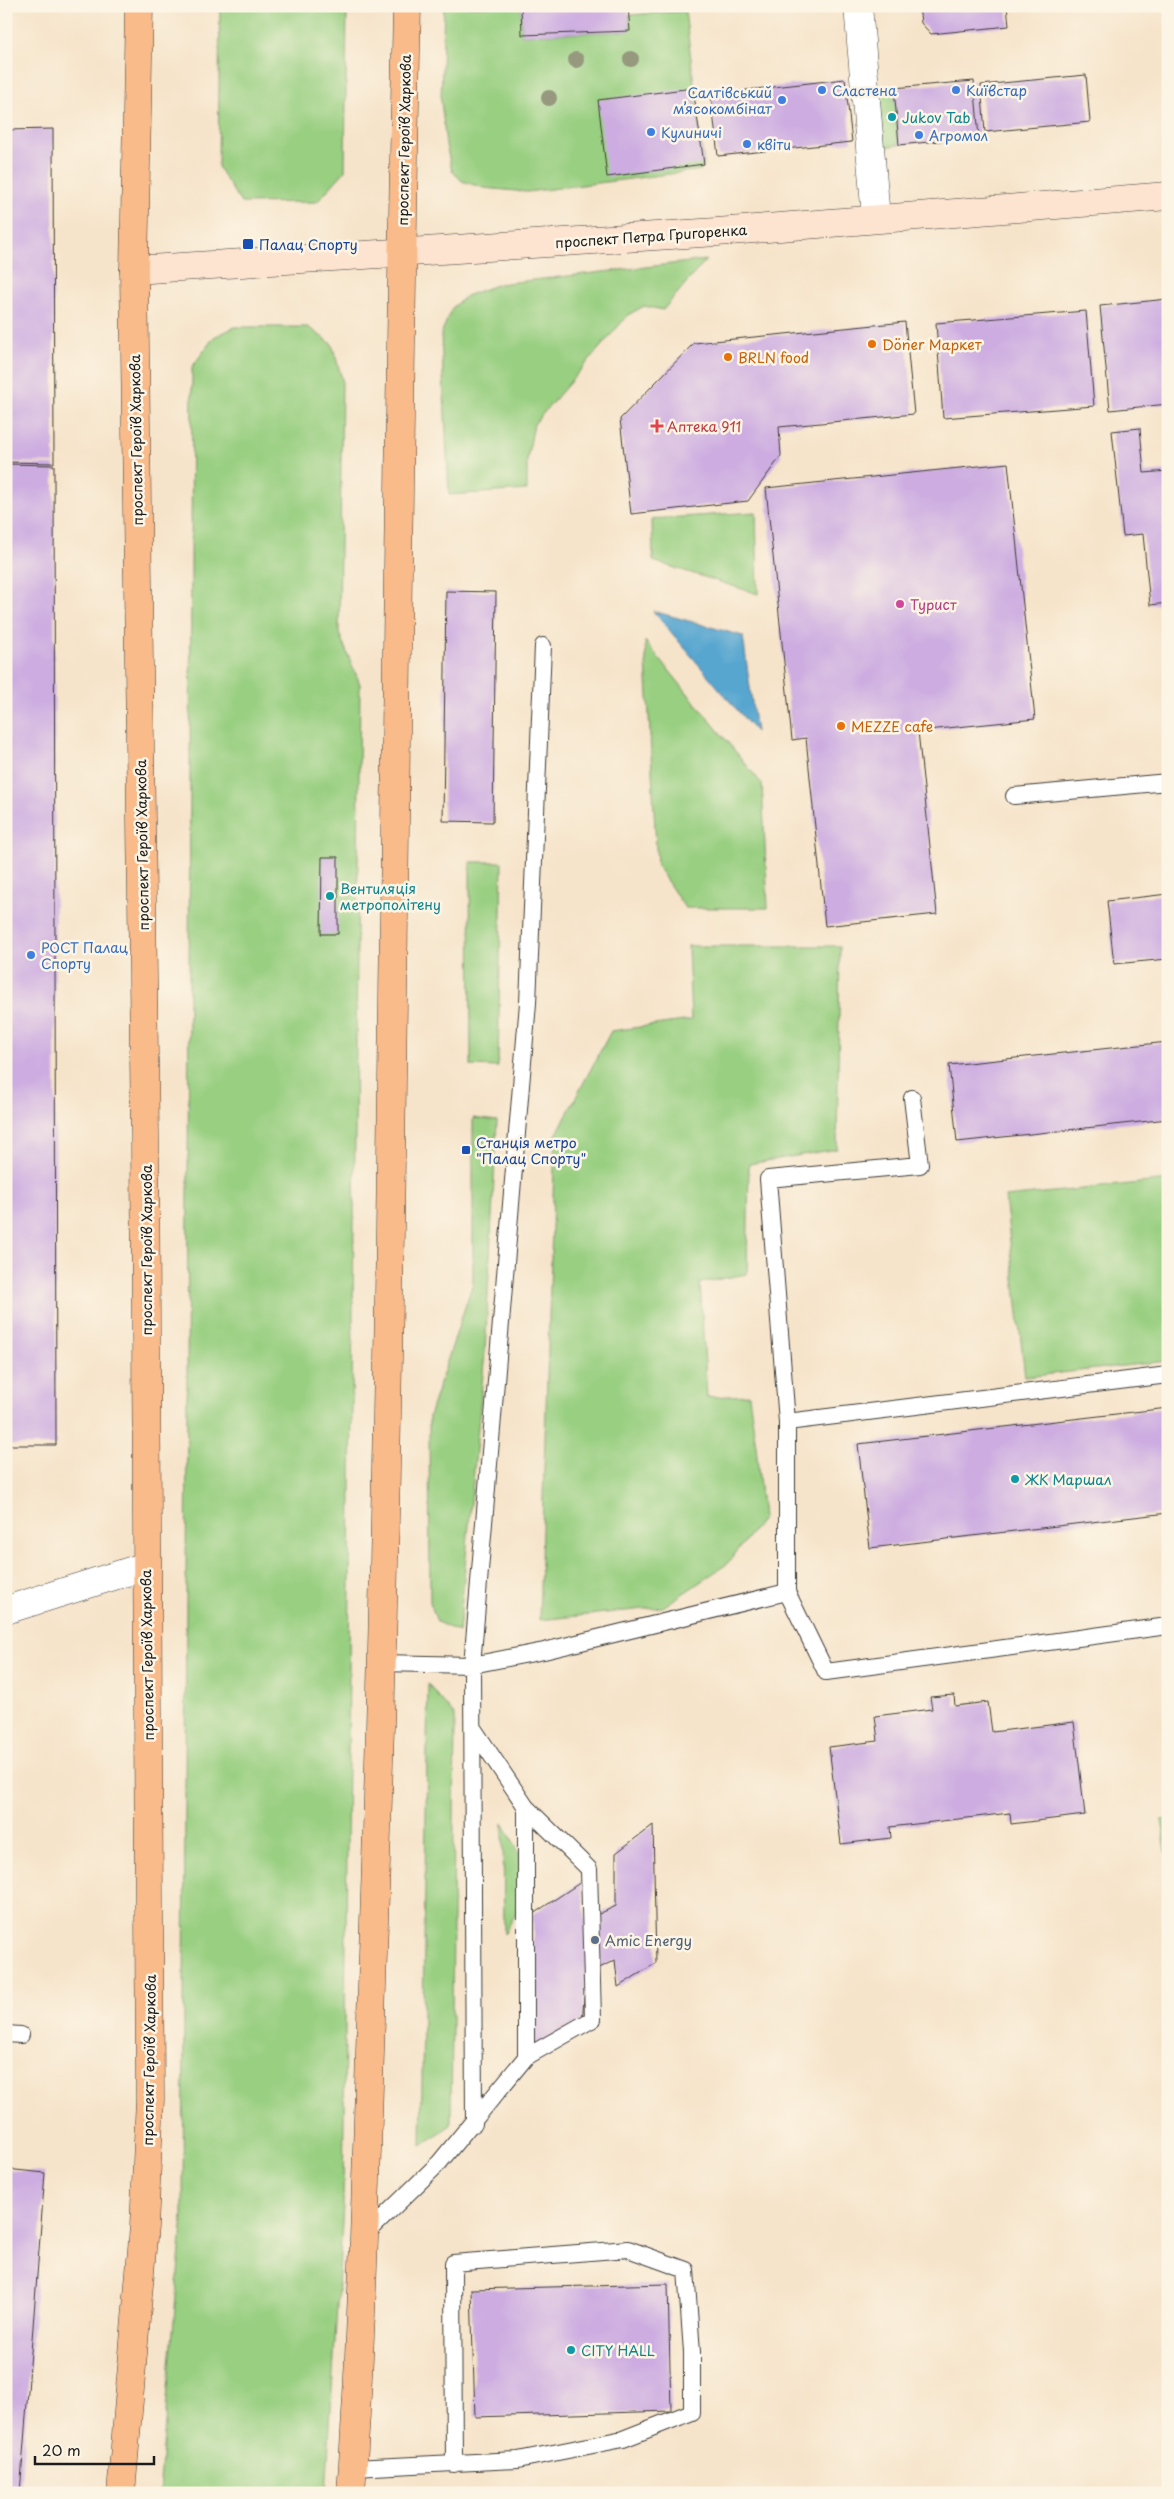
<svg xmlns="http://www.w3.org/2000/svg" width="1174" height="2499" font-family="'Playpen Sans',sans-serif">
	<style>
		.green { fill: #99cf81; stroke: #5a764e }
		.water { fill: #56a6d0; stroke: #396176 }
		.building { fill: #cdade1 }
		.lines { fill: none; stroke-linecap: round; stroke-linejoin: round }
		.service-casing { stroke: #3d3a36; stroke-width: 18 }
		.minor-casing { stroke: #3d3a36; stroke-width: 29 }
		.tertiary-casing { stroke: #3d3a36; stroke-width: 29 }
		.secondary-casing { stroke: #3d3a36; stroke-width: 29 }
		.primary-casing { stroke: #3d3a36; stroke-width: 29 }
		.service { stroke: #fff; stroke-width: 16 }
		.minor { stroke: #fff; stroke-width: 28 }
		.tertiary { stroke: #fff; stroke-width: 28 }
		.secondary { stroke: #fde4d1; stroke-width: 28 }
		.primary { stroke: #fabb8b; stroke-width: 28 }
		.tree { fill: #96997e }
		.shop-dot { fill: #3f7fe0; stroke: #fcf5e5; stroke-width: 2 }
		.culture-dot { fill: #0f9aa8; stroke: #fcf5e5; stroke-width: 2 }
		.transit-dot { fill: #1a4fb4; stroke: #fcf5e5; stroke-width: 2 }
		.food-dot { fill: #e8710a; stroke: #fcf5e5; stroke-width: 2 }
		.health-dot { fill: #e0444e; stroke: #fcf5e5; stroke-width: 2 }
		.hotel-dot { fill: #d1479c; stroke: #fcf5e5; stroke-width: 2 }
		.service-dot { fill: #5c6f8a; stroke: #fcf5e5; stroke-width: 2 }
		.labels { text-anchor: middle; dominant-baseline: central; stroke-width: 5; stroke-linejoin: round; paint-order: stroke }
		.shop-label { font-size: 14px; fill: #366cbe; stroke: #fcf5e5; text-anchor: start }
		.culture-label { font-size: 14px; fill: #0d838f; stroke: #fcf5e5; text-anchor: start }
		.street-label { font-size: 14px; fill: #1c1c1c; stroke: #fcf5e5 }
		.transit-label { font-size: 14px; fill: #164399; stroke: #fcf5e5; text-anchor: start }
		.food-label { font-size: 14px; fill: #c56008; stroke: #fcf5e5; text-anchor: start }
		.health-label { font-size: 14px; fill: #be3a42; stroke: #fcf5e5; text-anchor: start }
		.hotel-label { font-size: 14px; fill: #b23c85; stroke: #fcf5e5; text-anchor: start }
		.service-label { font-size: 14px; fill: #4e5e75; stroke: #fcf5e5; text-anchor: start }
	</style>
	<rect width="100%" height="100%" fill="#fcf5e5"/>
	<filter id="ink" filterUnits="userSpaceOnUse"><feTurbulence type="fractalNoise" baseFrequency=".02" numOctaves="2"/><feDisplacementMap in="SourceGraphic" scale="10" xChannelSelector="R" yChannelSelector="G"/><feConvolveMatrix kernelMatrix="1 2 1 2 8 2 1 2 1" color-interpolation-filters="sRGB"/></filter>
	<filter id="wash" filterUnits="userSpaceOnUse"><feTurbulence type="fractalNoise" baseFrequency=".0096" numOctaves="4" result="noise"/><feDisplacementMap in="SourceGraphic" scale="20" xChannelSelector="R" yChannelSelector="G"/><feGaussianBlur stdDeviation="1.12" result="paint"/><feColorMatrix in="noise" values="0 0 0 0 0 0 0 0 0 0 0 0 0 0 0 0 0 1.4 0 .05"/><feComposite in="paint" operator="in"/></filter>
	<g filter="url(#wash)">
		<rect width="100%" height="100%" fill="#f6e4ca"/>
		<path class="green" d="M220 6H347L345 171 317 202 241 203 218 167Z
			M444 6H521L522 35 629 31V15L685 11 704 164 701 170 527 192 484 188 462 181 452 171 446 145 441 100Z
			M894 88 899 145 877 148 872 91Z
			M706 260 663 310 644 306 628 315 534 424 527 460V490L449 495 441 334 452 308 466 296 499 284Z
			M235 327H308L332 344 342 379 339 633 360 684 343 2205 326 2493H159L183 2215 192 367 214 337Z
			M756 512 758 594 653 561 652 519Z
			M645 641 762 784 768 908H685L657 866Z
			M470 862H502L498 1067 471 1066Z
			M688 946H840L837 1149 749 1164 747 1274 700 1283 707 1397 749 1395 756 1446 763 1518 727 1564 663 1607 539 1620 555 1137 611 1031 691 1020Z
			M473 1118 497 1121 485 1352 459 1632 437 1622 430 1602 429 1416 473 1283Z
			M1168 1180V1361L1025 1377 1005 1197Z
			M428 1684 455 1716 451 2125 421 2146Z
			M1168 1819V1863L1161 1820Z
			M503 1823 520 1854 521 1905 504 1934Z"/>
		<path class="water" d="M653 611 743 636 756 732Z"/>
		<g id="blocks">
			<path class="building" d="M521 6H628L630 31 522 35Z
				M919 6H1007L1009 26 931 34 921 23Z
				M1086 75 1090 122 985 132 981 85Z
				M845 79 852 142 718 156 711 94Z
				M974 81 979 137 899 145 894 88Z
				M693 88 704 164 607 177 598 100Z
				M53 129 54 463 6 462V130Z
				M1168 299V404L1110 410 1100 306Z
				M1086 311 1094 406 943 418 936 323Z
				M905 322 914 414 779 427 781 456 748 501 631 514 620 419 694 343Z
				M1140 428 1144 473 1168 471V603L1150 605 1143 534 1123 536 1112 431Z
				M1008 463 1035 719 918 731 937 914 825 926 806 738 792 740 766 488Z
				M6 464 54 465 56 1445H6Z
				M446 591 496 592 493 822 443 821Z
				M322 857H338V934H321Z
				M1168 894V959L1114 964 1107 901Z
				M1168 1042V1119L957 1142 949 1065Z
				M1168 1408V1513L870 1548 858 1444Z
				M954 1695 955 1706 988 1702 992 1732 1074 1722 1085 1815 1011 1824 1010 1813 890 1827 891 1838 841 1844 829 1747 878 1741 875 1716 932 1709 930 1697Z
				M653 1825 656 1963 618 1987 615 1960 586 1975 582 2022 534 2049 533 1914 581 1882 586 1920 616 1906V1853Z
				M6 2169 45 2173 20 2493H6Z
				M668 2284 671 2411 475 2417 471 2289Z"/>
		</g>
	</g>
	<g filter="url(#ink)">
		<use href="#blocks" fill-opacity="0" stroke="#3d3a36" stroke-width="1"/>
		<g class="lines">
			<g class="service-casing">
				<path id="service" d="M1014 796 1168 782
					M787 1422 1168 1375
					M787 1592 826 1672 1168 1626
					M382 1663 472 1665 544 1651 787 1592V1422L768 1179 920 1165 912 1098
					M6 2034 21 2035
					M526 2057 593 2019 589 1869 526 1807
					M474 2124 472 1665 528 1003 543 646
					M364 2236 439 2163 526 2057V1807L473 1728
					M353 2468 518 2460 623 2439 692 2412V2352L686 2270 628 2249 453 2263 454 2464"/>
			</g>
			<g class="minor-casing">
				<path id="minor" d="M858 6 876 218"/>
			</g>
			<g class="tertiary-casing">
				<path id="tertiary" d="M6 1610 146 1566"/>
			</g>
			<g class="secondary-casing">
				<path id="secondary" d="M134 270 717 232 1168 196"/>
			</g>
			<g class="primary-casing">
				<path id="primary" d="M121 2493 144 2226 150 2099 145 1134 134 270 139 6
					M351 2493C365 2293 368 2093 375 1893 396 1264 393 635 407 6"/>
			</g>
			<use href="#service" class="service"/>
			<use href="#minor" class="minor"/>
			<use href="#tertiary" class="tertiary"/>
			<use href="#secondary" class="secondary"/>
			<use href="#primary" class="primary"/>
		</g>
		<g class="tree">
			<circle cx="631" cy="59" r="8"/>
			<circle cx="576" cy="60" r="8"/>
			<circle cx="549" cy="98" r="8"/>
		</g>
	</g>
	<g class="shop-dot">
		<circle cx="822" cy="90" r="5"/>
		<circle cx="956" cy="90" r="5"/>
		<circle cx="782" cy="100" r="5"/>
		<circle cx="651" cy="132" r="5"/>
		<circle cx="919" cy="135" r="5"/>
		<circle cx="747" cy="144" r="5"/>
		<circle cx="31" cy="955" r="5"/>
	</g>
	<g class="culture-dot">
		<circle cx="892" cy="117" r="5"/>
		<circle cx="330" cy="896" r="5"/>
		<circle cx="1015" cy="1479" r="5"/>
		<circle cx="571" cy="2350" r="5"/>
	</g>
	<g class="transit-dot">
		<rect x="242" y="238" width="12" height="12" rx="2.5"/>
		<rect x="461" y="1145" width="10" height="10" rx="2.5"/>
	</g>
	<g class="food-dot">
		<circle cx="872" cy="344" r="5"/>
		<circle cx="728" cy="357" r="5"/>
		<circle cx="841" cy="726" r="5"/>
	</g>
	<path class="health-dot" d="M654.5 418.5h5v5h5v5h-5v5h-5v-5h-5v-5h5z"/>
	<circle class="hotel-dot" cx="900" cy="604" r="5"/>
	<circle class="service-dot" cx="595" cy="1940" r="5"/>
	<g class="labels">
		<g class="shop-label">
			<text x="832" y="90">Сластена</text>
			<text x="966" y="90">Київстар</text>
			<text x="772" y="92" text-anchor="end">Салтівський<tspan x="772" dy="16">мʼясокомбінат</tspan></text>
			<text x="661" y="132">Кулиничі</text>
			<text x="929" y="135">Агромол</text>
			<text x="757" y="144">квіти</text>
			<text x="41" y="947">РОСТ Палац<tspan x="41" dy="16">Спорту</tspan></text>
		</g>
		<g class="culture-label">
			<text x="902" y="117">Jukov Tab</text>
			<text x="340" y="888">Вентиляція<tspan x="340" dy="16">метрополітену</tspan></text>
			<text x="1025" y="1479">ЖК Маршал</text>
			<text x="581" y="2350">CITY HALL</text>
		</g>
		<g class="street-label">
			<text transform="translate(404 140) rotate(-89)">проспект Героїв Харкова</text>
			<text transform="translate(651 236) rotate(-4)">проспект Петра Григоренка</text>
			<text transform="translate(136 440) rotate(-91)">проспект Героїв Харкова</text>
			<text transform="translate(142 845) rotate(-91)">проспект Героїв Харкова</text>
			<text transform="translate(146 1250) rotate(-90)">проспект Героїв Харкова</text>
			<text transform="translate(147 1655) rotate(-91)">проспект Героїв Харкова</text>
			<text transform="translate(149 2060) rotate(-89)">проспект Героїв Харкова</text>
		</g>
		<g class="transit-label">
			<text x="259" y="244">Палац Спорту</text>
			<text x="476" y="1142">Станція метро<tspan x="476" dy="16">"Палац Спорту"</tspan></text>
		</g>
		<g class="food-label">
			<text x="882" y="344">Döner Маркет</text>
			<text x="738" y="357">BRLN food</text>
			<text x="851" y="726">MEZZE cafe</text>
		</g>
		<g class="health-label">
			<text x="667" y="426">Аптека 911</text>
		</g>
		<g class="hotel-label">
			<text x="910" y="604">Турист</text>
		</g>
		<g class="service-label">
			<text x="605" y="1940">Amic Energy</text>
		</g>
	</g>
	<rect width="1174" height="2499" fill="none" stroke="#fcf5e5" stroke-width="25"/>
	<path d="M35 2456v8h119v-8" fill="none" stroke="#1c1c1c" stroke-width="2.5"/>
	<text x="42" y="2456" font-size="15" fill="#1c1c1c" stroke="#fcf5e5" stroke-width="4" paint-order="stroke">20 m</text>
</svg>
